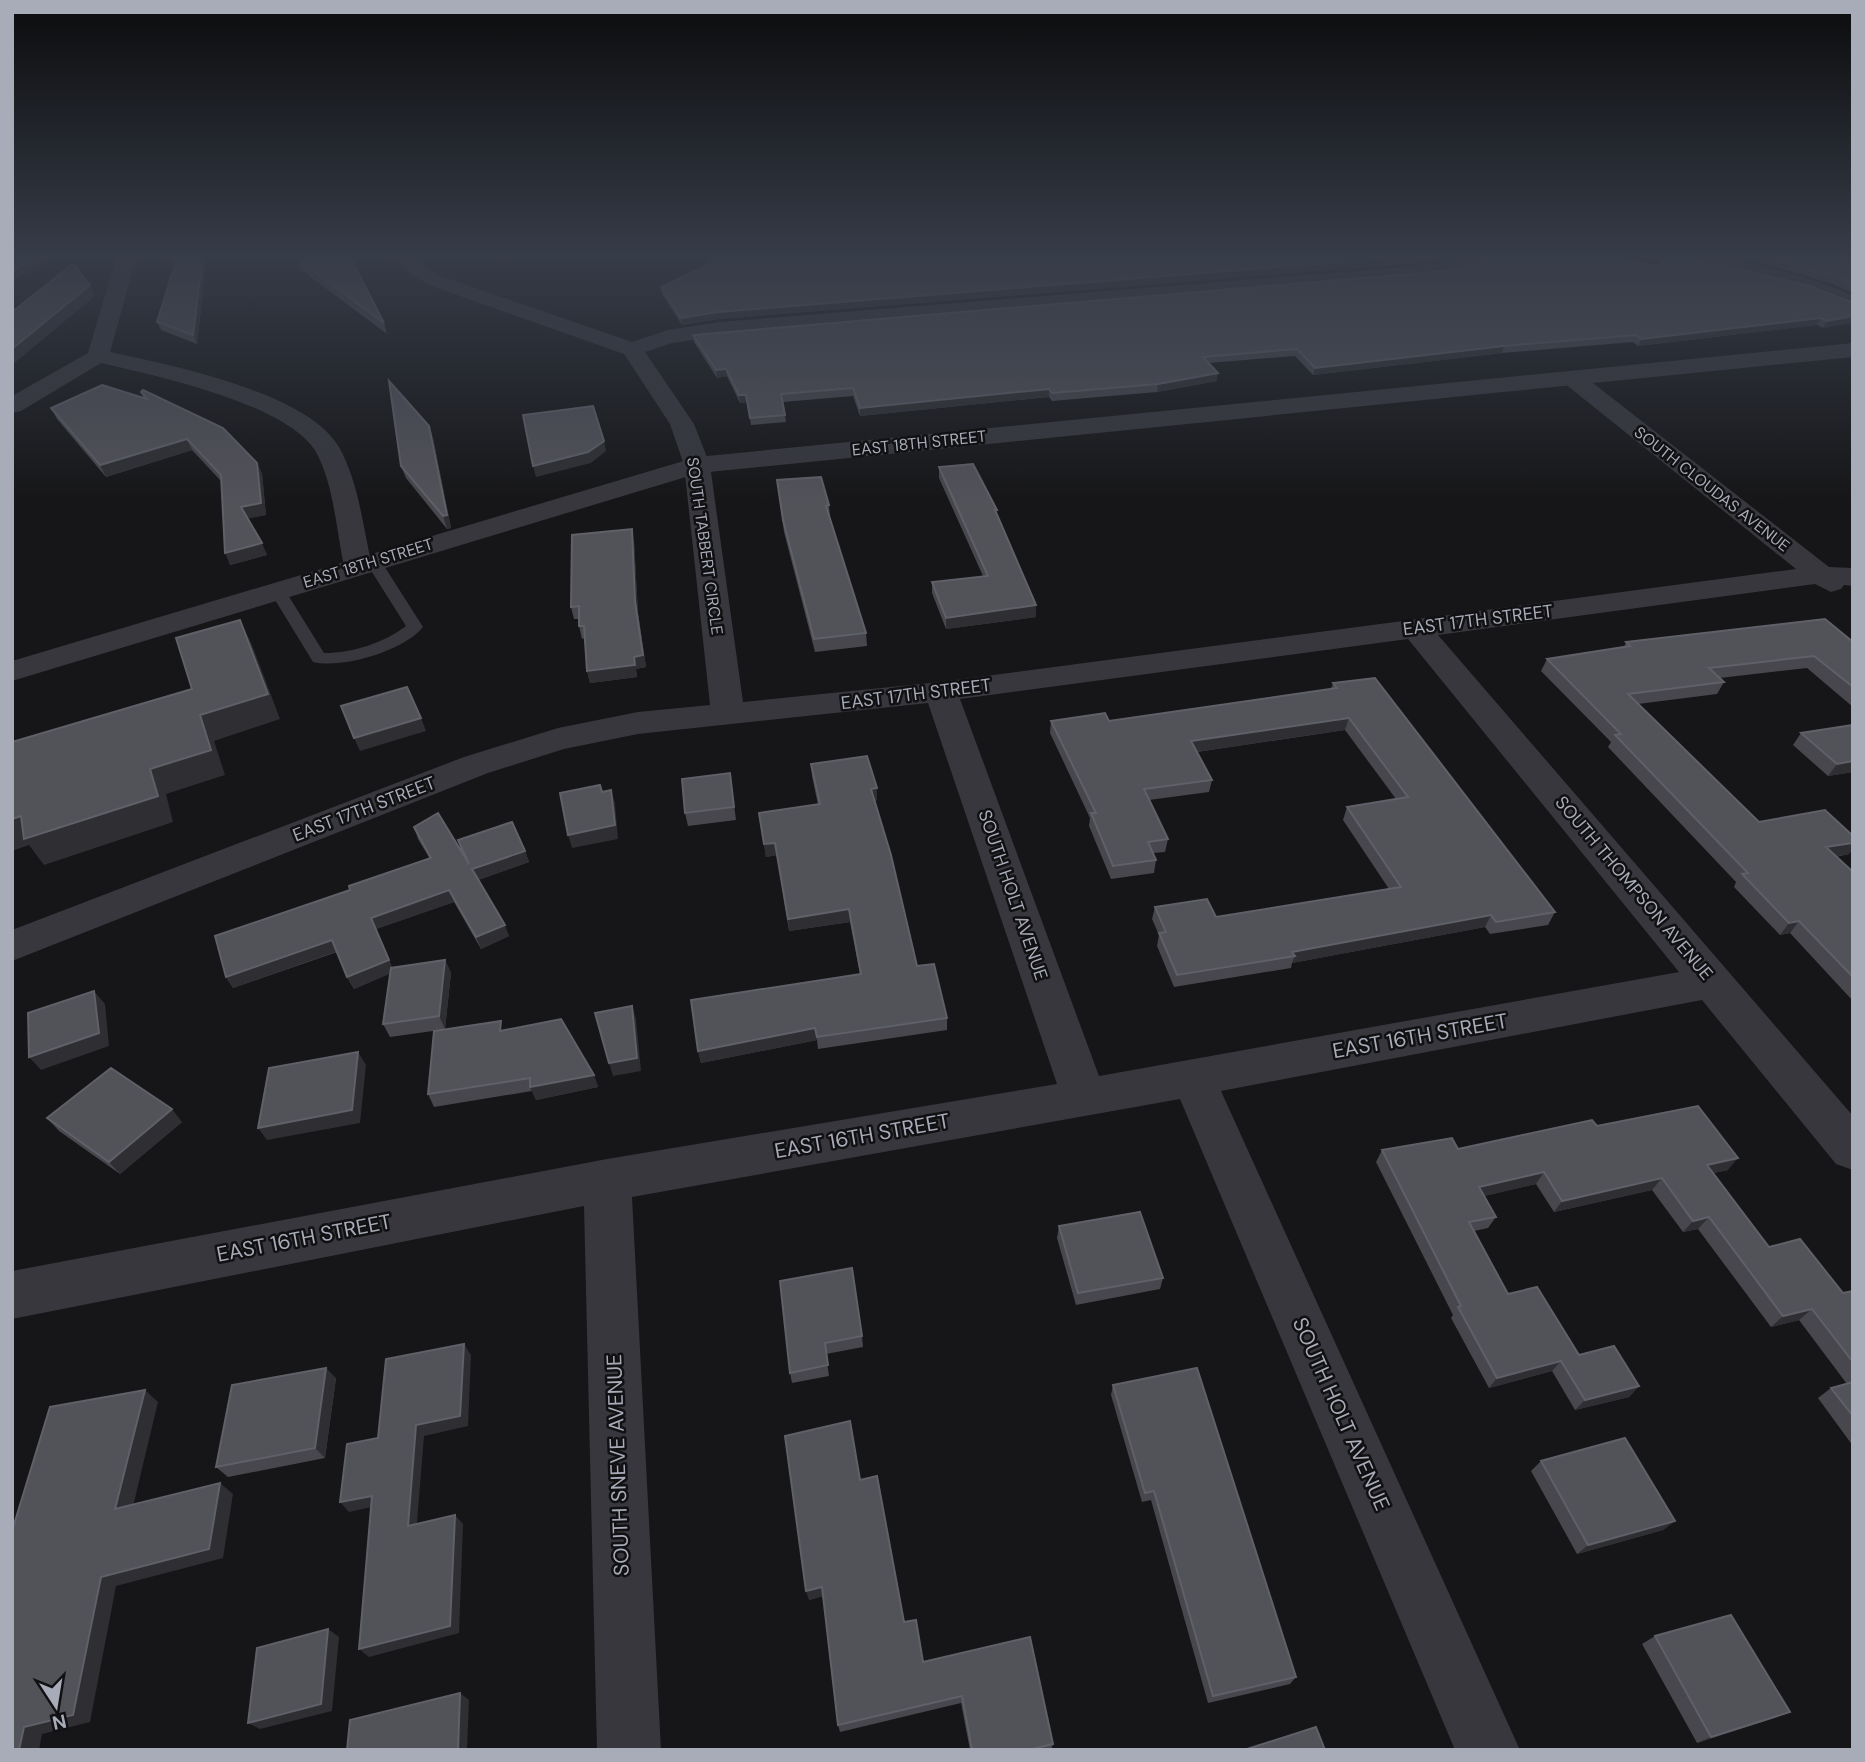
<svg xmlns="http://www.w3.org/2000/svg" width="1865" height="1762" font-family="'DM Sans',sans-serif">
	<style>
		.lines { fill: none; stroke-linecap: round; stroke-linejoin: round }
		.service { fill: #37373d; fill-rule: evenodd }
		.minor { fill: #37373d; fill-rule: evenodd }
		.tertiary { fill: #37373d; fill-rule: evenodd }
		.wall { fill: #47474d }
		.shaded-wall { fill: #2f2f33 }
		.building { fill: #525259; stroke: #5f6068; stroke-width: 2 }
		.labels { text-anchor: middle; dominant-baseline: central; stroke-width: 5; stroke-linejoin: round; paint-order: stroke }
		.far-street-label { font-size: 16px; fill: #a8abb8; stroke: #111113 }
		.street-label { font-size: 18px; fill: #a8abb8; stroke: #111113 }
		.near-street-label { font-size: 21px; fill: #a8abb8; stroke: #111113 }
	</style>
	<rect width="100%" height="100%" fill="#161618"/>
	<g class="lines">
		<path class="service" d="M373 556 379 558 423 627C404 651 342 669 313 662L269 590 277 585 283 587 324 653C352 653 384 643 406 626L365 561Z"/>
		<path class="minor" d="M117 255H137L110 352C170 365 307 392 339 447 359 483 363 527 372 566L368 572 358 575 348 572 344 566C336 529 334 485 316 452 289 404 153 375 101 363L21 411 12 413V396L88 353Z
			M394 255H415L426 267 443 277 632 342 668 330 719 322 1405 267 1443 263 1473 255H1507L1505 259 1443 275 719 336 672 343 645 352 694 424 710 465 743 702 941 682 1796 569 1564 383 1560 378 1564 373H1580L1829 567 1853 568V586L1844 585 1841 589 1831 592 1815 584 1438 635 1853 1116V1170L1836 1164 1702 1000 1221 1091 1520 1750H1455L1180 1099 632 1197 661 1750H597L584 1206 12 1319V1271L607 1159 1057 1084 928 703 638 734 564 749 488 773 12 961V930L464 757 558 728 638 712 710 705 684 465 670 424 624 354 429 285 412 275ZM1408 639 1679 972 1099 1076 960 699Z
			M1667 255C1729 255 1795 271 1853 295V309L1807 291 1669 259Z"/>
		<path class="tertiary" d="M1853 343V357L699 473 12 681V661L697 457Z"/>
	</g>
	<path class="wall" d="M178 255H207L197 344 161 330 157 322Z
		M700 255H1461L1443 260 1405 264 719 319 682 325 662 294 661 287 720 260Z
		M1704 255H1853V293L1832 284 1762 263Z
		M297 259 384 323 387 334 300 269Z
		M1656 266 1853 303 1823 328 1817 325 1638 346 1633 342 1502 353 1313 375 1295 356 1209 363 1217 381 1157 392 1052 401 1049 397 860 416 853 396 783 402 786 422 751 425 747 402 740 403 727 376 717 378 694 342 693 335 1445 271Z
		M141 392 257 463 262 474 266 515 248 518 267 555 230 565 221 481 192 450 106 477 57 419 51 408 144 397Z
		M429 426 433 438 451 528 447 529 406 478 401 466Z
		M939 467 997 516 1036 617 946 629 932 593V582L983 576 939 478Z
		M777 480 829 505 830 518 866 633 867 646 815 652 784 532Z
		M634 541 638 613 646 667 636 669 637 677 590 683 587 671 585 638 582 639 579 626V619H574L571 607Z
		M1626 642H1853V707L1807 668 1720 678 1724 682 1717 694 1638 704 1759 822 1849 854 1836 857 1853 872V1001L1790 933 1780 935 1734 887 1736 882 1608 747 1611 742 1541 671 1547 659 1624 647Z
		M1333 683 1555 912 1548 925 1490 934 1485 927 1292 963 1291 968 1174 987 1157 946 1159 935 1152 919 1155 907 1216 917 1389 889 1343 820 1347 807 1396 799 1345 730 1197 752 1212 780 1209 792 1149 800 1168 839 1165 852 1153 853 1156 860 1154 873 1111 879 1089 826 1090 818 1050 733 1051 721H1109L1331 689Z
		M1801 733 1853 772 1828 776 1793 745Z
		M811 764 877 800 875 801 917 966 947 1018V1030L818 1049 817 1040 701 1063 698 1051 860 974 850 922 789 931 777 855 766 857 759 813 818 805 812 776Z
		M730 773 736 820 688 826 685 813Z
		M414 827 466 861 525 851 529 862 478 880 509 936 481 949 454 902 376 929 392 967 445 960 451 973 445 1029 504 1030 594 1075 598 1087 536 1100 532 1091 434 1107 428 1094 440 1030 390 1037 383 1024 391 973 354 989 347 977 337 952 233 988 226 977 350 890 430 859 418 839Z
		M47 1118 182 1122 120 1174 59 1131Z
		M1597 1126 1728 1170 1713 1173 1769 1247 1843 1293 1853 1291V1446L1818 1398 1831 1388 1847 1384 1799 1320 1771 1327 1698 1229 1683 1232 1652 1190 1554 1212 1536 1184 1484 1196 1496 1217 1488 1228 1474 1231 1508 1294 1579 1355 1639 1386 1629 1397 1575 1410 1552 1371 1489 1388 1451 1318 1453 1315 1376 1162 1382 1150 1458 1149Z
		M1059 1226 1163 1278 1160 1289 1076 1305 1057 1238Z
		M780 1281 862 1336 863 1347 826 1354 829 1376 792 1383 790 1373Z
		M336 1378 325 1458 228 1477 216 1467Z
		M1113 1385 1296 1677 1290 1684 1208 1703 1151 1500 1142 1502 1111 1395Z
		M1541 1461 1675 1521 1663 1530 1577 1554 1531 1471Z
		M860 1480 904 1622 923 1662 1053 1744 1051 1750H970L961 1703 840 1732 838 1725 823 1596 809 1600Z
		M1655 1636 1790 1712 1774 1718 1697 1743 1642 1644Z"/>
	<path class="shaded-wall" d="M41 255H59L12 280V271Z
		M203 255H207L197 344 193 335Z
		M1426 255H1461L1443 260 1405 264 719 319 682 325 681 318 718 312Z
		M90 285 95 296 12 365V349Z
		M1853 316V323L1823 328 1827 321Z
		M1821 318 1817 325 1638 346 1641 339Z
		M1504 346 1502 353 1313 375 1315 368Z
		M726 369 727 376 717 378 716 370Z
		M1218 373 1217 381 1157 392 1158 384Z
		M1049 389V397L860 416V408Z
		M739 395H746L747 402 740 403Z
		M429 426 433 438 451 528 447 529 443 516Z
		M187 439 192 450 106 477 100 465Z
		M604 441 606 451 591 463 536 477 533 466Z
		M257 463 262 474 266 515 246 519 241 507Z
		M632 529 634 541 638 613 646 667 636 669 637 677 590 683 587 671 634 657 635 601Z
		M262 543 267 555 230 565 225 553Z
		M1036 605V617L946 629V618Z
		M240 620 252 645 280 719 214 741 225 775 166 794 173 822 44 865 29 845 12 851V819L150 769 200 715Z
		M421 718 426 731 360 751 354 738Z
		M1349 718 1345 730 1189 753 1191 741Z
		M1853 761V772L1828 776 1837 764Z
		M877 788V800L872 801 871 789Z
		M611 790 615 803 618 839 572 848 568 835Z
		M775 843 777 855 766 857 764 844Z
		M1853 843V850L1849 854 1817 860 1826 847Z
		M525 851 529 862 476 881 472 869Z
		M449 890 454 902 376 929 394 972 354 989 347 977 371 918Z
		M849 909 850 922 789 931 788 919Z
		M1491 915 1485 927 1292 963 1295 956 1292 952Z
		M1799 921 1790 933 1780 935 1789 923Z
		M505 925 509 936 481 949 476 937Z
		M332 940 338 951 233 988 226 977Z
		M445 960 451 973 445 1029 439 1016Z
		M94 991 105 1004 109 1046 41 1070 29 1057Z
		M632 1006 636 1019 641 1071 613 1076 609 1063Z
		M815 1028 817 1040 701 1063 698 1051Z
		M358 1052 366 1065 360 1123 267 1140 258 1128Z
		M594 1075 598 1087 536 1100 530 1087Z
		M172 1109 182 1122 120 1174 109 1162Z
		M1738 1158 1728 1170 1696 1177 1707 1165Z
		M1544 1172 1536 1184 1472 1199 1479 1187Z
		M1662 1178 1652 1190 1554 1212 1562 1201Z
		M1709 1217 1698 1229 1683 1232 1693 1221Z
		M1812 1309 1799 1320 1771 1327 1783 1316Z
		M464 1344 471 1355 468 1426 424 1436 416 1535 408 1526 416 1425Z
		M1561 1361 1552 1371 1489 1388 1497 1378Z
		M326 1368 336 1378 325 1458 315 1448Z
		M1639 1386 1629 1397 1575 1410 1585 1400Z
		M145 1390 158 1402 130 1519 115 1509Z
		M220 1483 233 1494 223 1558 116 1586 90 1722 42 1734 39 1750H19L24 1727 101 1577Z
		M372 1496 381 1505 349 1512 340 1502Z
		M455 1515 463 1524 459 1633 369 1657 359 1649Z
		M1675 1521 1663 1530 1577 1554 1588 1545Z
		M822 1587 824 1596 809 1600 806 1591Z
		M328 1629 339 1637 332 1711 260 1729 248 1723Z
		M460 1693 469 1700 467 1750H458Z
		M1790 1712 1774 1718 1697 1743 1711 1737Z"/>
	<path class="building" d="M15 255H41L12 271V260Z
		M178 255H203L193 335 157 322Z
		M298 255H349L384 323 297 259Z
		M728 255H1426L718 312 681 318 661 287Z
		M1505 255H1603L1656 266 1674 255 1810 286 1853 303V316L1827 321 1821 318 1641 339 1636 335 1504 346 1315 368 1297 349 1203 357 1218 373 1158 384 1052 393 1049 389 860 408 853 388 781 394 785 415 750 418 746 395H739L726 369 716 370 693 335 1445 271Z
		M1757 255H1853V284L1835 277 1765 257Z
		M73 264 90 285 12 349V312Z
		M389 381 429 426 447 515 443 516 401 466Z
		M102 385 147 399 141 392 143 390 223 428 257 463 261 503 241 507 262 543 225 553 221 475 187 439 100 465 51 408Z
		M593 406 604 441 588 452 533 466 523 415Z
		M973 464 997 510H995L1036 605 946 618 932 582 988 576 939 467Z
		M821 477 829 505 826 506 866 633 814 639 783 520 777 480Z
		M632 529 635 601 643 655 634 657 635 665 587 671 584 626H579V606L571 607 572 535Z
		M1825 619 1853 642V687L1814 656 1709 668 1724 682 1628 694 1759 822 1825 810 1853 836V843L1826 847 1853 872V977L1799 921 1789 923 1742 874 1748 873 1615 735 1621 734 1547 659 1630 646 1626 642Z
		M240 620 268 694 200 715 211 750 150 769 158 796 24 839 21 816 12 819V742L192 689 176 638Z
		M1375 678 1555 912 1496 922 1491 915 1292 952 1295 956 1177 975 1159 933 1166 932 1155 907 1207 899 1216 917 1401 887 1347 807 1408 797 1349 718 1191 741 1212 780 1144 789 1168 839 1148 842 1156 860 1113 866 1091 813H1096L1051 721 1105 713 1109 721 1337 688 1333 683Z
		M407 687 421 718 354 738 341 706Z
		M1853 725V761L1837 764 1801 733Z
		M867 756 877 788 871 789 891 855 917 966 934 964 947 1018 817 1037 815 1028 698 1051 691 1000 861 974 849 909 788 919 775 843 764 844 759 813 820 804 811 764Z
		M730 773 734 807 685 813 682 779Z
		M600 785 602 792 611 790 615 825 568 835 560 793Z
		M438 813 469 864 458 840 512 822 525 851 472 869 505 925 476 937 449 890 371 918 389 960 347 977 332 940 226 977 215 936 350 890 349 886 431 858 414 827Z
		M445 960 439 1016 383 1024 391 968Z
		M94 991 99 1033 29 1057 28 1013Z
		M632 1006 637 1058 609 1063 595 1013Z
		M561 1019 594 1075 530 1087V1078L428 1094 434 1031 501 1021 500 1031Z
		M358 1052 352 1110 258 1128 269 1068Z
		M111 1068 172 1109 109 1162 47 1118Z
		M1698 1106 1738 1158 1707 1165 1769 1247 1800 1239 1843 1293 1853 1291V1362L1812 1309 1783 1316 1709 1217 1693 1221 1662 1178 1562 1201 1544 1172 1479 1187 1496 1217 1469 1222 1508 1294 1537 1287 1579 1355 1614 1346 1639 1386 1585 1400 1561 1361 1497 1378 1458 1307 1461 1306 1382 1150 1452 1138 1458 1149 1592 1120 1597 1126Z
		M1140 1212 1163 1278 1078 1293 1059 1226Z
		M852 1268 862 1336 825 1343 828 1365 790 1373 780 1281Z
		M464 1344 460 1416 416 1425 408 1526 455 1515 450 1626 359 1649 372 1496 340 1502 347 1444 378 1438 386 1359Z
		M326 1368 315 1448 216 1467 232 1385Z
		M1197 1368 1296 1677 1213 1696 1154 1491 1145 1493 1113 1385Z
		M1853 1382V1416L1831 1388Z
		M145 1390 115 1509 220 1483 209 1549 101 1577 73 1715 24 1727 19 1750H12V1531L50 1407Z
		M850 1421 860 1480 877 1476 904 1622 916 1620 923 1662 1030 1637 1053 1744 1028 1750H972L962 1696 838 1725 822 1587 806 1591 785 1436Z
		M1625 1438 1675 1521 1588 1545 1541 1461Z
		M1731 1615 1790 1712 1711 1737 1655 1636Z
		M328 1629 321 1704 248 1723 257 1648Z
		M460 1693 458 1750H347L350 1720Z
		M1316 1727 1325 1750H1244Z"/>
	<linearGradient id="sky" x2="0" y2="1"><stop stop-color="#0c0c0d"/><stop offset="0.51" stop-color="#363c48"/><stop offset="1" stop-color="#363c48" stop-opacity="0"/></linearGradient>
	<rect width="1865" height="502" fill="url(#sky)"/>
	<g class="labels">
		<g class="far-street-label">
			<text transform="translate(919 443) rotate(-6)">EAST 18TH STREET</text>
			<text transform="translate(1712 489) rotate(38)">SOUTH CLOUDAS AVENUE</text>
			<text transform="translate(705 546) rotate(82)">SOUTH TABBERT CIRCLE</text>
			<text transform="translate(368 563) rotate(-17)">EAST 18TH STREET</text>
		</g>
		<g class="street-label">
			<text transform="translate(1478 620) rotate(-7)">EAST 17TH STREET</text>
			<text transform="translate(916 694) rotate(-7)">EAST 17TH STREET</text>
			<text transform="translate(364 809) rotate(-21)">EAST 17TH STREET</text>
			<text transform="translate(1634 888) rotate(50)">SOUTH THOMPSON AVENUE</text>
			<text transform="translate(1013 895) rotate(71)">SOUTH HOLT AVENUE</text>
		</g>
		<g class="near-street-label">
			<text transform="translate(1420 1036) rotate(-10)">EAST 16TH STREET</text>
			<text transform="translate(862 1136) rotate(-10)">EAST 16TH STREET</text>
			<text transform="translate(304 1238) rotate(-11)">EAST 16TH STREET</text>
			<text transform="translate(1341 1414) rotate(66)">SOUTH HOLT AVENUE</text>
			<text transform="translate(618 1465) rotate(-92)">SOUTH SNEVE AVENUE</text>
		</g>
	</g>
	<rect width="1865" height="1762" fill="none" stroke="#a8abb8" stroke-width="28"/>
	<g transform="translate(56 1706) rotate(168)" stroke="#111113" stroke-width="5" paint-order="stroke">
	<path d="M0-5L12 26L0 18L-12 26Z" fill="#a8abb8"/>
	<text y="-10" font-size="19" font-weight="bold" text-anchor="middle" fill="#a8abb8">N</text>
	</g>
</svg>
